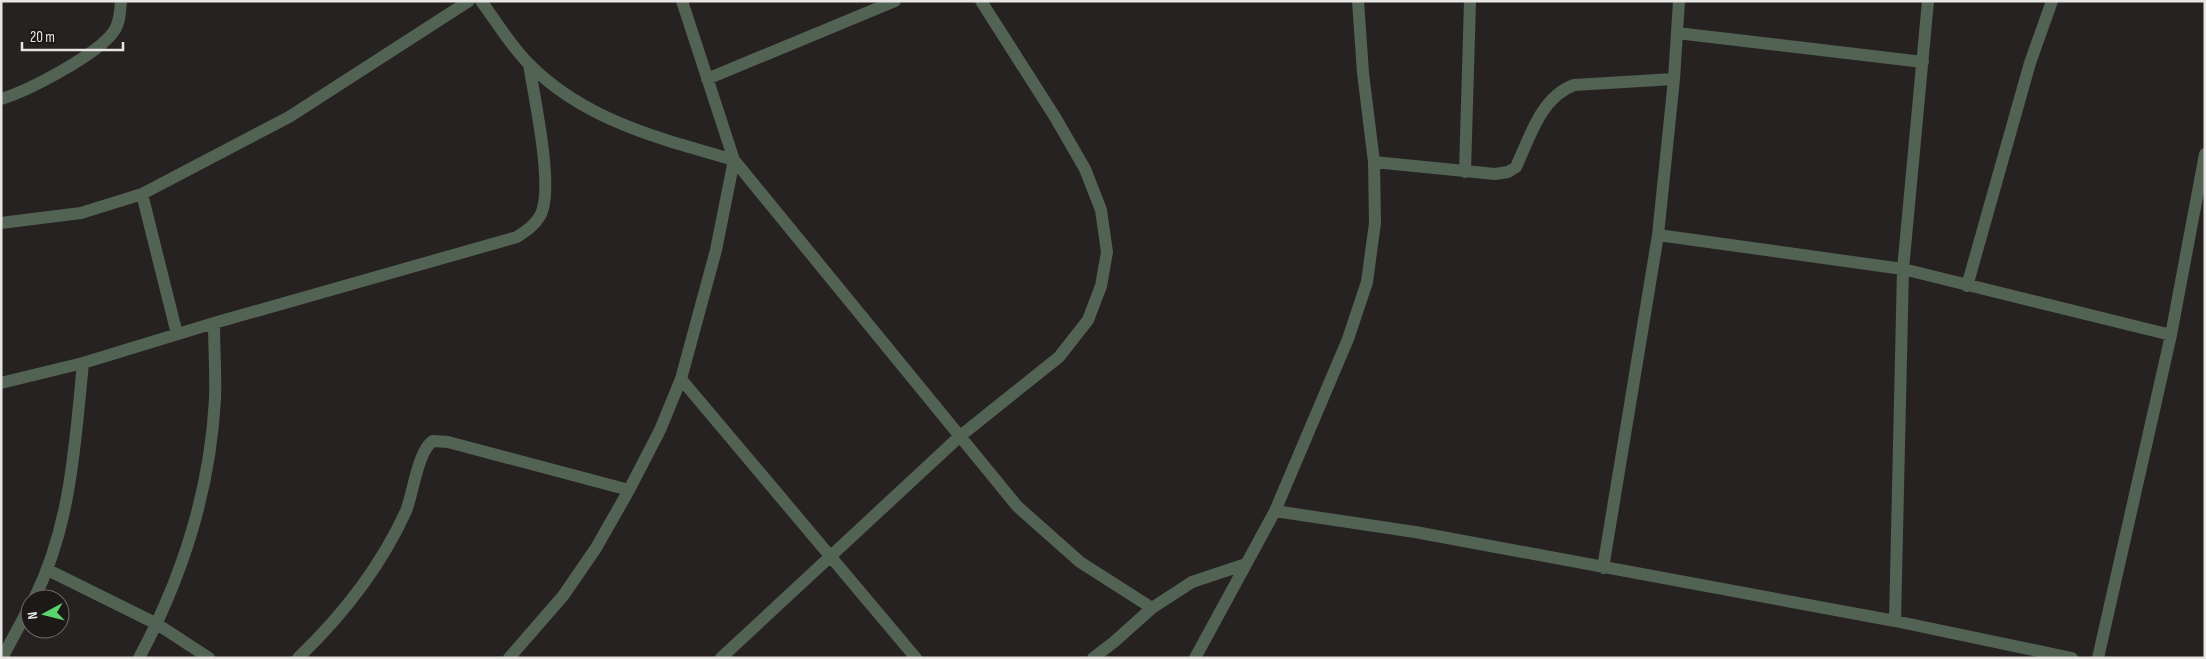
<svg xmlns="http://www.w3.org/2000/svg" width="2206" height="659" font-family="'Sofia Sans Condensed',sans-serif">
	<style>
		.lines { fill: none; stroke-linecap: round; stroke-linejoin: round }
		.minor { stroke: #526253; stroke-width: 12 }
	</style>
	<rect width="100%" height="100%" fill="#272222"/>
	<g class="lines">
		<path class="minor" d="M481 1C497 22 511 47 530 65 586 121 661 139 734 160
			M682 1 734 160 1017 506 1080 562 1152 608 1192 582 1246 564
			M1677 33 1923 62
			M707 79 895 1
			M1 99C28 91 99 54 114 31 120 23 120 11 121 1
			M1374 162 1495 174 1508 172 1516 167C1530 137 1541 97 1574 85L1674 79
			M1465 172 1470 1
			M142 194 177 334
			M1 223 81 213 142 194 289 117 469 1
			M1658 235 1903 269 1928 1
			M1967 286 2030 63 2052 1
			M681 379 916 658
			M1 383 83 363 214 323 517 237C526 231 534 226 540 216 555 190 534 97 529 64
			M1275 511 1415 532 1895 621 2072 658
			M1603 568 1658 235 1674 79 1679 1
			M48 570 157 624 209 658
			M34 599C71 525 75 444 83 363
			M1895 621 1903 269 2171 335
			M2 658 30 606
			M139 658C182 578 210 491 215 399 216 374 214 348 214 323
			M298 658C342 616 381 566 406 511 413 494 418 450 433 441L448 442 629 490
			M509 658 563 596 596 548 629 490 660 430 681 379 716 250 734 160
			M721 658 959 437 1059 357 1088 320 1101 286 1107 252 1101 210 1085 169 1055 117 981 1
			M1093 658 1114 642 1152 608
			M1195 658 1275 511 1348 339 1367 282 1375 223 1374 162 1363 73 1358 1
			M2098 658 2171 335 2205 154"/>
	</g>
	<rect width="2206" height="659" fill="none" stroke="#e8e5e5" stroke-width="5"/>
	<g transform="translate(45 614) rotate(263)"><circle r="24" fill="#1d1919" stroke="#6e6b6b"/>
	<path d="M0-4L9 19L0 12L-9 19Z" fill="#5bd56e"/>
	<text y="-8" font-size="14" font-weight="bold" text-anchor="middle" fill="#e8e5e5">N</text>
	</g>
	<path d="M22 42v8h101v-8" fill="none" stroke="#e8e5e5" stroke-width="2.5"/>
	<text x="30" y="42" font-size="15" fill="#e8e5e5" stroke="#1d1919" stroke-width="4" paint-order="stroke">20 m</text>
</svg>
